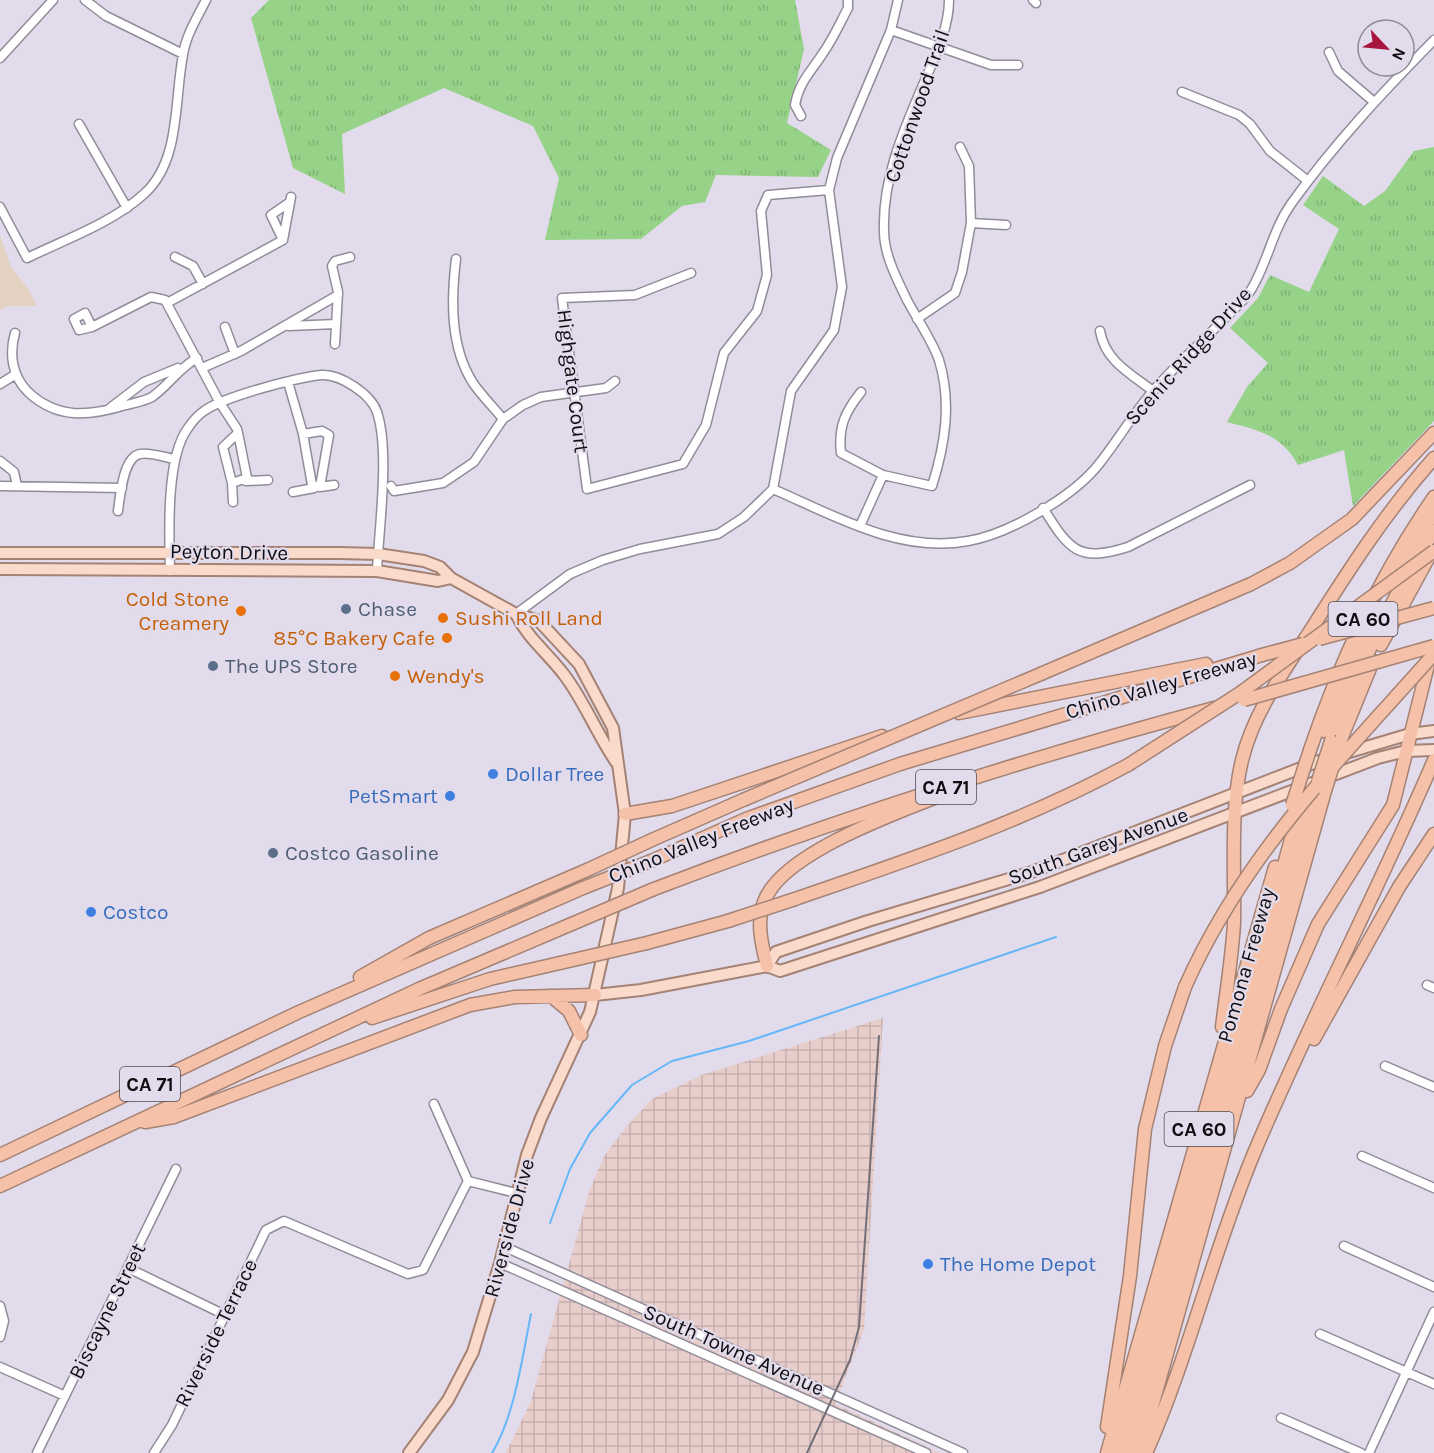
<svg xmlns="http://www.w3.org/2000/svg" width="1434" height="1453" font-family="Karla,sans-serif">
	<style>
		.industrial { fill: url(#industrial-grid) }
		.education { fill: #e3d2c1 }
		.grass { fill: url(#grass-tufts) }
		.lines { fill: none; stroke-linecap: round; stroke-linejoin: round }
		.stream { stroke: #66b7f8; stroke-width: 2 }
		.minor-casing { stroke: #918b9a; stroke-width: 11 }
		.major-casing { stroke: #a48274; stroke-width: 14 }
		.highway-casing { stroke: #a48274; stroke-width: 15 }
		.minor { stroke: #fff; stroke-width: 8 }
		.major { stroke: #f9dacb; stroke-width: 10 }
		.highway { stroke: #f5c1a8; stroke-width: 12 }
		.rail { stroke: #736f79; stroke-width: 2 }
		.highway-bridge-casing { stroke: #a48274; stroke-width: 15; stroke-linecap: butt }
		.highway-bridge { stroke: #f5c1a8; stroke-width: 12 }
		.service-dot { fill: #5c6f8a; stroke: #e2dbeb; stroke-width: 2 }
		.food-dot { fill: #e8710a; stroke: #e2dbeb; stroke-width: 2 }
		.shop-dot { fill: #3f7fe0; stroke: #e2dbeb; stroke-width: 2 }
		.labels { text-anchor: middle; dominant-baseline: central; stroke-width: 4.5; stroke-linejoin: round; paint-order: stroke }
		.shield { fill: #e2dbeb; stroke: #4e4b53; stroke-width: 1.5 }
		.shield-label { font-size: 20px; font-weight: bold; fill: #0f0d12 }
		.street-label { font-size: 21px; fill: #0f0d12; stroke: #e2dbeb }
		.food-label { font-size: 21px; fill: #c56008; stroke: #e2dbeb; text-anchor: end }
		.service-label { font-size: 21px; fill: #4e5e75; stroke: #e2dbeb; text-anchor: start }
		.shop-label { font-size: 21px; fill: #366cbe; stroke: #e2dbeb; text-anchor: start }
	</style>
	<defs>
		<pattern id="industrial-grid" width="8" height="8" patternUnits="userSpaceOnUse" patternTransform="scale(1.5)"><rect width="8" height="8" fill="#e8cecb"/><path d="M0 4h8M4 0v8" fill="none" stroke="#c6b0ad"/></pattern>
		<pattern id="grass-tufts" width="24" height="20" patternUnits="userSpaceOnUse" patternTransform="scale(1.5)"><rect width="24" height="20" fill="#96d287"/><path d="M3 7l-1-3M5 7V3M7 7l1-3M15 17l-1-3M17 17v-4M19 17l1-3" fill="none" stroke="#80b374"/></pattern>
	</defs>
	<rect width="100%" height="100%" fill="#e2dbeb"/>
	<path class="industrial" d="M883 1018 864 1330 835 1404 940 1453H506L531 1401 589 1192 604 1156 627 1126 652 1099 702 1075Z"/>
	<path class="education" d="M0 235 11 267 27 287 37 306H8L0 310Z"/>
	<path class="grass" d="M269 0H795L804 49 787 123 831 150 818 177 716 175 705 202 682 206 641 239 545 240 559 178 533 126 444 88 342 134 345 194 293 168 251 18Z
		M1434 147V421L1353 506 1344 450 1298 465C1282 435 1258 430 1227 422L1247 387 1268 363 1230 328 1258 298 1270 275 1309 292 1339 229 1303 205 1323 176 1364 206 1385 191 1414 151Z"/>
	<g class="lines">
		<path class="stream" d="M550 1223 570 1169 590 1133 632 1085 672 1061 749 1041 1056 937
			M492 1453C515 1415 522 1358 531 1314"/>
		<g class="minor-casing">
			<path id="minor" d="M85 0 106 16 183 54
				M1033 0 1036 3
				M891 30 991 65H1018
				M1329 52 1338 71 1374 102
				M0 58 53 0
				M1182 92 1239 115 1250 124 1270 151 1308 181
				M801 116 795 105C799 82 811 72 823 53 833 39 840 23 848 8V0
				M79 124 127 208
				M0 207 27 258C66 239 112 223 144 194 181 161 174 100 183 55 186 35 197 18 206 0
				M971 223 1006 225
				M283 240 271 215 290 202
				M175 257 193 266 203 284
				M456 259C451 300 450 347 473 383 482 396 493 407 503 419
				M691 273 635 295 562 298 587 489 683 464 706 425 724 353 757 311 767 275 761 211 768 195 829 190
				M167 303 283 240 291 197
				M917 319 955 293 962 272 971 223 969 166 960 147
				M289 326 336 324
				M92 327 85 313 74 319 79 330 92 327 151 297 165 300 220 403 237 429 238 433 247 478 232 483 223 447 238 433
				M225 327 235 354
				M1100 331C1105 361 1131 374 1153 391
				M15 333C9 354 12 376 28 392 58 420 90 416 126 405 134 403 145 401 152 397 169 385 179 368 197 358
				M335 344 338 292 332 266 335 261 350 257
				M202 368 241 351 338 295
				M288 382 303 434 312 485 320 487 329 435 322 431 303 434
				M0 384 16 374
				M861 392C845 412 838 427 841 453L883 475 932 486C945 445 952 403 939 360 932 340 917 319 907 300 897 279 884 255 884 231 882 177 905 127 926 78 936 54 949 27 949 0
				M110 408 144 382 178 368
				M0 461 14 472 17 486
				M246 481 268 480
				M232 483 233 502
				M0 486 122 488
				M391 486 394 491 443 483 474 462 503 419 523 405 541 397 606 388 615 381
				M320 487 334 485
				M773 489C833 515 900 554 968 541 1009 534 1073 497 1099 464 1118 440 1133 414 1153 391 1174 367 1198 346 1220 323 1230 313 1243 302 1251 290 1268 262 1272 231 1291 204 1334 144 1383 92 1434 40
				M293 492 314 488
				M1043 508C1069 549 1077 563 1128 547L1250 485
				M118 511C120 497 123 457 140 454 149 452 164 457 174 459
				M860 526 883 475
				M170 571C169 533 166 457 188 428 192 422 198 415 204 411 223 397 298 377 322 375 340 374 371 394 377 412 390 451 379 527 377 571
				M516 614 570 574 603 560 640 549 718 534 744 517 773 489 791 391 834 330 842 287 829 190 837 158 891 30 898 0
				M1427 985 1434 988
				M1385 1066 1434 1087
				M434 1104 468 1181
				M1362 1156 1434 1188
				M468 1181 516 1193
				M1344 1246 1434 1287
				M505 1247 963 1453
				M500 1263 926 1453
				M128 1268 225 1315
				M0 1306 4 1321 0 1337
				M1320 1334 1434 1384
				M0 1367 65 1396
				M1281 1418 1361 1453
				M37 1453 176 1169
				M154 1453 172 1425 266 1230 284 1221 408 1274 423 1270 468 1181
				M1369 1453 1434 1312"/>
		</g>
		<g class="major-casing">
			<path id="major" d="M0 553H339L378 554 424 561 440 567 451 578 516 614 539 621 579 664 613 728 625 814 618 888 590 1012 541 1118 527 1155 500 1263 473 1352 448 1400 409 1453
				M0 569 377 571 438 581 451 578
				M516 614C528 639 549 654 565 676 584 701 597 734 616 762
				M767 966 776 952 868 921 1029 873 1319 761 1410 734 1434 731
				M595 995 641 990 767 966 780 971 1040 887 1378 758 1406 751 1434 750"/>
		</g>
		<g class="highway-casing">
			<path id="highway" d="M1401 565 1434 513
				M1381 645 1430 555
				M1043 673 1251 584 1290 563 1352 519 1434 433
				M959 713 1206 664
				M1324 731 1372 620
				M1342 737 1373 661
				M1331 741C1359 668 1391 597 1434 531
				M1310 750C1340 661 1380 575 1434 497
				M625 814 672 806 882 736
				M654 839 743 800
				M651 861 746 819 900 764 1262 655
				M654 889C837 819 1024 759 1214 708
				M795 899C911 859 1019 824 1128 765
				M647 943 728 921
				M767 966C762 945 756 923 764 902 780 855 889 816 934 798
				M360 977 429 938 587 870
				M551 996 569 1011 581 1035
				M372 1018 490 979 560 963
				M1222 1027C1226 993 1232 958 1234 923 1235 872 1230 809 1242 760 1254 711 1285 670 1312 628 1350 568 1387 511 1434 458
				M1314 1039 1399 887 1434 834
				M1247 1091 1259 1070 1281 1009 1318 924 1393 805 1430 657
				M145 1122 174 1117 470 1005 515 997 595 995
				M0 1155 299 1012 583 888
				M0 1186 419 989 567 926
				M1107 1427 1130 1276 1145 1129 1165 1046 1185 987
				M1107 1453 1275 867
				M1118 1453 1301 804
				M1129 1453 1313 796
				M1139 1453 1325 791
				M1146 1453C1189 1356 1213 1251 1254 1153 1310 1020 1377 893 1434 760"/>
		</g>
		<use href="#minor" class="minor"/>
		<use href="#major" class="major"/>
		<use href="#highway" class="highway"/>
		<path class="rail" d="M807 1453 850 1360 859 1327 879 1036"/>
		<g class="highway-bridge-casing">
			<path id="highway-bridge" d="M1319 639 1434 608
				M1262 655 1303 644
				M1244 700 1434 646
				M1128 765 1240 693 1434 551
				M1318 781 1331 741
				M1325 791 1342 737
				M743 800 1043 673
				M1292 805 1310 750
				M587 870 654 839
				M583 888 651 861
				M728 921 795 899
				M567 926 654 889
				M560 963 647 943
				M1185 987C1244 854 1339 761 1434 654"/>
		</g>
		<use href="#highway-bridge" class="highway-bridge"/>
	</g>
	<g class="service-dot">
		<circle cx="346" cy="609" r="6"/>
		<circle cx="213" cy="666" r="6"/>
		<circle cx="273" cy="853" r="6"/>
	</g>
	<g class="food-dot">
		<circle cx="241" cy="611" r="6"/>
		<circle cx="443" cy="618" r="6"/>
		<circle cx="447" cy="638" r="6"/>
		<circle cx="395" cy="676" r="6"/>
	</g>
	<g class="shop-dot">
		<circle cx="493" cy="774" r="6"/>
		<circle cx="450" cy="796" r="6"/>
		<circle cx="91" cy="912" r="6"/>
		<circle cx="928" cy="1264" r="6"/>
	</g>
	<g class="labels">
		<g class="shield">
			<rect x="1328.5" y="602" width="69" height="34" rx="4.5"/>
			<rect x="916" y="770" width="60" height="34" rx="4.5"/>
			<rect x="120" y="1067" width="60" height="34" rx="4.5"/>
			<rect x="1164.5" y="1112" width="69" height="34" rx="4.5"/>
		</g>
		<g class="shield-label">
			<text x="1363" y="619">CA 60</text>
			<text x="946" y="787">CA 71</text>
			<text x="150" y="1084">CA 71</text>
			<text x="1199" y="1129">CA 60</text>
		</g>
		<g class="street-label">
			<text transform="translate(917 106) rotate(-71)">Cottonwood Trail</text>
			<text transform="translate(1188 356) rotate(-48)">Scenic Ridge Drive</text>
			<text transform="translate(573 381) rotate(83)">Highgate Court</text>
			<text transform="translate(229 552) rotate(1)">Peyton Drive</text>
			<text transform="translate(1161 685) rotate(-16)">Chino Valley Freeway</text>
			<text transform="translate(701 840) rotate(-22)">Chino Valley Freeway</text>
			<text transform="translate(1098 846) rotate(-20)">South Garey Avenue</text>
			<text transform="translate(1246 965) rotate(-74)">Pomona Freeway</text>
			<text transform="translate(509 1228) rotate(-75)">Riverside Drive</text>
			<text transform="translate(107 1311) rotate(-64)">Biscayne Street</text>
			<text transform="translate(216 1333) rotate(-64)">Riverside Terrace</text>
			<text transform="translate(734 1350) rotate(24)">South Towne Avenue</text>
		</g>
		<g class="food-label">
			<text x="229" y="599">Cold Stone<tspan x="229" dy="24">Creamery</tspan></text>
			<text x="455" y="618" text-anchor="start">Sushi Roll Land</text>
			<text x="435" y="638">85°C Bakery Cafe</text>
			<text x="407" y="676" text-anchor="start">Wendy's</text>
		</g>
		<g class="service-label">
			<text x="358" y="609">Chase</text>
			<text x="225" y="666">The UPS Store</text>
			<text x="285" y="853">Costco Gasoline</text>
		</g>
		<g class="shop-label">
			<text x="505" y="774">Dollar Tree</text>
			<text x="438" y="796" text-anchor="end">PetSmart</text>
			<text x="103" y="912">Costco</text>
			<text x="940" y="1264">The Home Depot</text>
		</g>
	</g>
	<g transform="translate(1386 48) rotate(116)"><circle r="28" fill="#e2dbeb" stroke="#8e8994" stroke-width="1.5"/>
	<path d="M0-4.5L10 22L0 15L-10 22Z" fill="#a91340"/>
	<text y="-9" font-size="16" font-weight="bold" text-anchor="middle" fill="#0f0d12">N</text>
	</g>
</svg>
